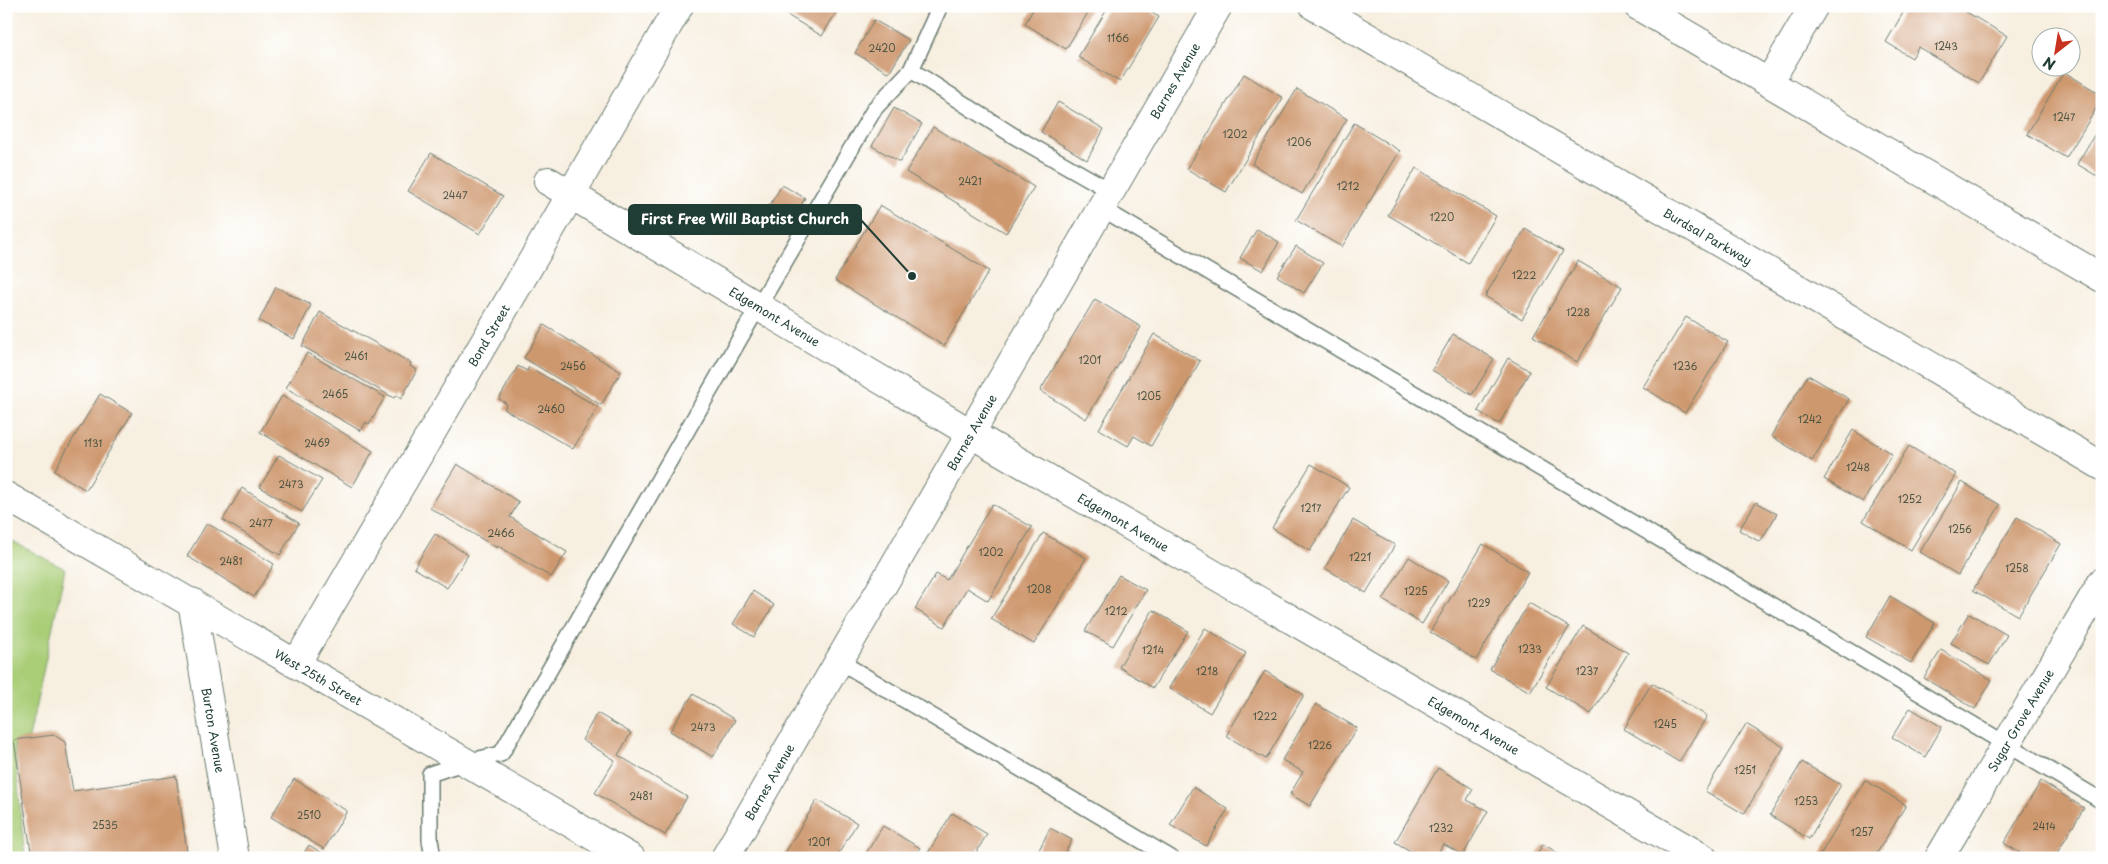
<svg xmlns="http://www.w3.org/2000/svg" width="2108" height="864" font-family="'Playpen Sans',sans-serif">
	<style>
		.green { fill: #aace78; stroke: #648656 }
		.building { fill: #ce986e }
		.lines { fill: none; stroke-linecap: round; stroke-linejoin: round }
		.service-casing { stroke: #6b7b70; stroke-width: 18 }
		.minor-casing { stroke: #6b7b70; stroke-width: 30 }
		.tertiary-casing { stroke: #6b7b70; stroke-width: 30 }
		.service { stroke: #fff; stroke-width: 15 }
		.minor { stroke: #fff; stroke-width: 28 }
		.tertiary { stroke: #fff; stroke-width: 28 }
		.labels { text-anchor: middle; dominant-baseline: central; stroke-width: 4; stroke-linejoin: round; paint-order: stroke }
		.number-label { font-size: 10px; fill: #4b5442 }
		.street-label { font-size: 12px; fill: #1f3d34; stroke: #fff }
		.leader { fill: none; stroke: #1f3d34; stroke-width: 2 }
		.callout-dot { fill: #1f3d34; stroke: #fff; stroke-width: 2 }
		.callout { fill: #1f3d34; stroke: #1f3d34; stroke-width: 2 }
		.callout-label { font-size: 14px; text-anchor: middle; font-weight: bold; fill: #fff }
	</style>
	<rect width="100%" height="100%" fill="#fff"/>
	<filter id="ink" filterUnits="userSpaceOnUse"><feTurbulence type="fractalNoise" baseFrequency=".02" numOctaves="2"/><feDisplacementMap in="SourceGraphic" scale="10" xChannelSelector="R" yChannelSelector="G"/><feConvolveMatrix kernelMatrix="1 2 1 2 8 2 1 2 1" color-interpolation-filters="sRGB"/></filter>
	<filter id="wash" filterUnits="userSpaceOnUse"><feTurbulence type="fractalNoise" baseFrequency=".0096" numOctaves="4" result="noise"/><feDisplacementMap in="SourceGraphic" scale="20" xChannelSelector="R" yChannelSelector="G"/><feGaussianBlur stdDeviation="1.12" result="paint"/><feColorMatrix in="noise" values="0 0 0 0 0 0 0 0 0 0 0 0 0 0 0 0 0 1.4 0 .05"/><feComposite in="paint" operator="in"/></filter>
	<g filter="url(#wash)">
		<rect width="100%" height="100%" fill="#f7efe0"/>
		<path class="green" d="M6 538 65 569 29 738 14 741 25 858H6Z"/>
		<g id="blocks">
			<path class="building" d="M772 6H840L822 36Z
				M1035 6H1092L1066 49 1025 24Z
				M1109 6H1140L1159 17 1120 82 1078 57Z
				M1907 6H1956L2007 36 1979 83 1918 47 1912 58 1886 42Z
				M874 20 909 40 889 73 855 53Z
				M2064 72 2102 95V99L2066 158 2027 134Z
				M1244 74 1283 98 1226 192 1187 169Z
				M1297 89 1347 119 1302 194 1252 164Z
				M1058 102 1104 129 1087 160 1041 132Z
				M894 108 922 124 900 162 872 146Z
				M2102 122V179L2077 164Z
				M1354 123 1400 151 1342 247 1296 220Z
				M933 127 1034 187 1006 233 906 172Z
				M431 153 503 196 480 234 408 191Z
				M1416 168 1496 216 1468 263 1388 215Z
				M782 185 805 198 786 232 762 218Z
				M880 205 989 271 944 346 835 280Z
				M1257 229 1279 242 1263 271 1240 258Z
				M1525 229 1563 251 1522 319 1485 296Z
				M1296 246 1323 263 1304 293 1277 276Z
				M1578 261 1622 287 1577 362 1533 336Z
				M276 287 311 305 294 339 259 321Z
				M1095 299 1141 327 1086 419 1040 391Z
				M320 312 411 363 410 366 417 370 401 399 396 395 394 398 302 346Z
				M1686 317 1728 342 1685 413 1643 387Z
				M544 325 621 372 601 405 524 358Z
				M1154 334 1200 361 1151 446 1134 436 1128 446 1099 429Z
				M1453 334 1494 359 1472 395 1432 370Z
				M307 353 385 397 369 424 366 422 361 431 286 388Z
				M1508 358 1530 371 1499 424 1478 411Z
				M518 366 527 371 529 367 598 407 573 449 504 409 507 404 499 399Z
				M1808 375 1849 399 1812 461 1771 436Z
				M100 394 132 413 86 490 54 471Z
				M282 396 373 451 352 487 260 432Z
				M1853 430 1892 454 1863 502 1824 479Z
				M1909 446 1956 474 1911 550 1863 521Z
				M279 455 322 480 302 512 260 487Z
				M457 464 519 502 510 517 567 552 551 577 498 546 497 548 430 508Z
				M1311 464 1349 487 1310 551 1272 528Z
				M1962 482 2000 505 1958 575 1920 552Z
				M242 488 299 523 280 555 223 520Z
				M1756 502 1777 514 1760 542 1739 530Z
				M992 504 1032 527 988 601 967 588 944 627 915 609 936 574 947 580Z
				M2017 517 2061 544 2018 616 1973 590Z
				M1353 520 1395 545 1366 593 1325 568Z
				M207 523 274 564 254 597 187 556Z
				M1043 533 1086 558 1034 644 991 619Z
				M435 534 468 555 447 588 414 568Z
				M1483 544 1528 572 1476 660 1430 632Z
				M1409 557 1448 581 1422 624 1383 600Z
				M1119 575 1146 590 1113 646 1085 631Z
				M753 591 774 605 754 637 733 624Z
				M1890 596 1935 623 1911 663 1866 637Z
				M1529 603 1569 627 1530 692 1490 669Z
				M1153 610 1188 631 1153 688 1119 667Z
				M1969 613 2007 635 1989 665 1951 643Z
				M1583 626 1628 653 1591 714 1546 687Z
				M1205 628 1246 653 1210 713 1169 688Z
				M1941 650 1992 680 1975 709 1924 678Z
				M1265 671 1304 695 1266 759 1226 736Z
				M1652 683 1707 716 1679 762 1624 729Z
				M693 694 735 720 713 757 670 731Z
				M1316 704 1357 728 1310 806 1290 794 1303 772 1282 760Z
				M1910 708 1942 727 1925 757 1892 737Z
				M597 713 631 733 618 755 687 797 665 835 595 793 615 760 582 740Z
				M1746 724 1784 747 1744 814 1705 791Z
				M54 735 65 742 73 791 176 776 188 858H32L14 740Z
				M1802 762 1841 785 1809 839 1770 815Z
				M1438 768 1473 789 1467 800 1488 811 1463 855 1443 844 1435 858H1422L1395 842Z
				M294 779 347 811 324 849 271 817Z
				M1865 780 1906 805 1874 858H1818Z
				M2041 781 2084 808 2054 858H2028L2004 843Z
				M1193 787 1228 809 1206 846 1170 825Z
				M817 800 857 823 836 858H782Z
				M952 813 987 834 973 858H925Z
				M883 826 920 848 914 858H863Z
				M1050 828 1072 840 1062 858H1035Z
				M1543 844 1566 858H1535Z
				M309 845 330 858H301Z"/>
		</g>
	</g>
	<g filter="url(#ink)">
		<use href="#blocks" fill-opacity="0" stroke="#6b7b70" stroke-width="1"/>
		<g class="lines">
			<g class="service-casing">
				<path id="service" d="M911 70 1014 136 1111 191
					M1101 208 2102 801
					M839 661 1171 858
					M433 858 430 840V774L466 762 501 754 758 307 875 108 911 70 940 6"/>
			</g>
			<g class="minor-casing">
				<g id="minor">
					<path d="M1769 82 1814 6"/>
					<path id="s1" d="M548 181 992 446 1703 858"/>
					<path id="s2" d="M6 496 631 858"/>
					<path id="s3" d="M192 602 235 858"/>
					<path id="s4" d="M296 664 559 215 679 6"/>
					<path id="s5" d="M725 858 1218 6"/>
					<path id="s6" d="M1939 858 2102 582"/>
				</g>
			</g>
			<g class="tertiary-casing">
				<g id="tertiary">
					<path id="s7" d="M1314 6C1576 161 1840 312 2102 466"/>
					<path d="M1638 6 2102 278"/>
				</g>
			</g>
			<use href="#service" class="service"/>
			<use href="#minor" class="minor"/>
			<use href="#tertiary" class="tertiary"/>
		</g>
	</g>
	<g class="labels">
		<g class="number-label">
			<text x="1118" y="37">1166</text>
			<text x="1946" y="45">1243</text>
			<text x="882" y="47">2420</text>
			<text x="2064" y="116">1247</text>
			<text x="1235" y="133">1202</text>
			<text x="1299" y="141">1206</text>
			<text x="970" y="180">2421</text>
			<text x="1348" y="185">1212</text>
			<text x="455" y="194">2447</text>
			<text x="1442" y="216">1220</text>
			<text x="1524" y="274">1222</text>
			<text x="1578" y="311">1228</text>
			<text x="356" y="355">2461</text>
			<text x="1090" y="359">1201</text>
			<text x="573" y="365">2456</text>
			<text x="1685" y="365">1236</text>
			<text x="335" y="393">2465</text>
			<text x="1149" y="395">1205</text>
			<text x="551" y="408">2460</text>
			<text x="1810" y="418">1242</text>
			<text x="93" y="442">1131</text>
			<text x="317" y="442">2469</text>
			<text x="1858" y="466">1248</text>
			<text x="291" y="483">2473</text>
			<text x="1910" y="498">1252</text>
			<text x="1311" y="507">1217</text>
			<text x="261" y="522">2477</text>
			<text x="1960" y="528">1256</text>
			<text x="501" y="532">2466</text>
			<text x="991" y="551">1202</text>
			<text x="1360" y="556">1221</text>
			<text x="231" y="560">2481</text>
			<text x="2017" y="567">1258</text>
			<text x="1039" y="588">1208</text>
			<text x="1416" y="590">1225</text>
			<text x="1479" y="602">1229</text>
			<text x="1116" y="610">1212</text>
			<text x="1530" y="648">1233</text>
			<text x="1153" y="649">1214</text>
			<text x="1207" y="670">1218</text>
			<text x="1587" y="670">1237</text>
			<text x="1265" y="715">1222</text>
			<text x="1665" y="723">1245</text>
			<text x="703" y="726">2473</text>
			<text x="1320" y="744">1226</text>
			<text x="1745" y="769">1251</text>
			<text x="641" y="795">2481</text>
			<text x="1806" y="800">1253</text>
			<text x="309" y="814">2510</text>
			<text x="105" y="824">2535</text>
			<text x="2044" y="825">2414</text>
			<text x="1441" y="827">1232</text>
			<text x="1862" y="831">1257</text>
			<text x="819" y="841">1201</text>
		</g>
		<g class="street-label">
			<text stroke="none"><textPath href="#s5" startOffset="898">Barnes Avenue</textPath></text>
			<text stroke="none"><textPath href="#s7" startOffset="456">Burdsal Parkway</textPath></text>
			<text stroke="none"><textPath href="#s1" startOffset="264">Edgemont Avenue</textPath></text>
			<text stroke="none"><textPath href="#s4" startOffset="381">Bond Street</textPath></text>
			<text stroke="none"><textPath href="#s5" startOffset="492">Barnes Avenue</textPath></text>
			<text stroke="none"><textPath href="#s1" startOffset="669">Edgemont Avenue</textPath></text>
			<text stroke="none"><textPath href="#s2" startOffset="361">West 25th Street</textPath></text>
			<text stroke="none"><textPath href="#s6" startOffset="160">Sugar Grove Avenue</textPath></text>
			<text stroke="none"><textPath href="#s1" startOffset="1074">Edgemont Avenue</textPath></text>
			<text stroke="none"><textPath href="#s3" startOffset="130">Burton Avenue</textPath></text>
			<text stroke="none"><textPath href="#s5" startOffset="88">Barnes Avenue</textPath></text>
		</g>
	</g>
	<path class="leader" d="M912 276L861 220"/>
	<circle class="callout-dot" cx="912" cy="276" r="5"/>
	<rect class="callout" x="629" y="205" width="232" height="29" rx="5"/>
	<g class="callout-label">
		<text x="745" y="224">First Free Will Baptist Church</text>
	</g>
	<rect width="2108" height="864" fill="none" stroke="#fff" stroke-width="25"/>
	<g transform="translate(2056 52) rotate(211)"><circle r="24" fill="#ffffff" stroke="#a5b1ae"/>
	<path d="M0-4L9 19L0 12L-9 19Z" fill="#c8321e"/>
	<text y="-8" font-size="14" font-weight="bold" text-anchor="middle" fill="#1f3d34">N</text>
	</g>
</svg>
